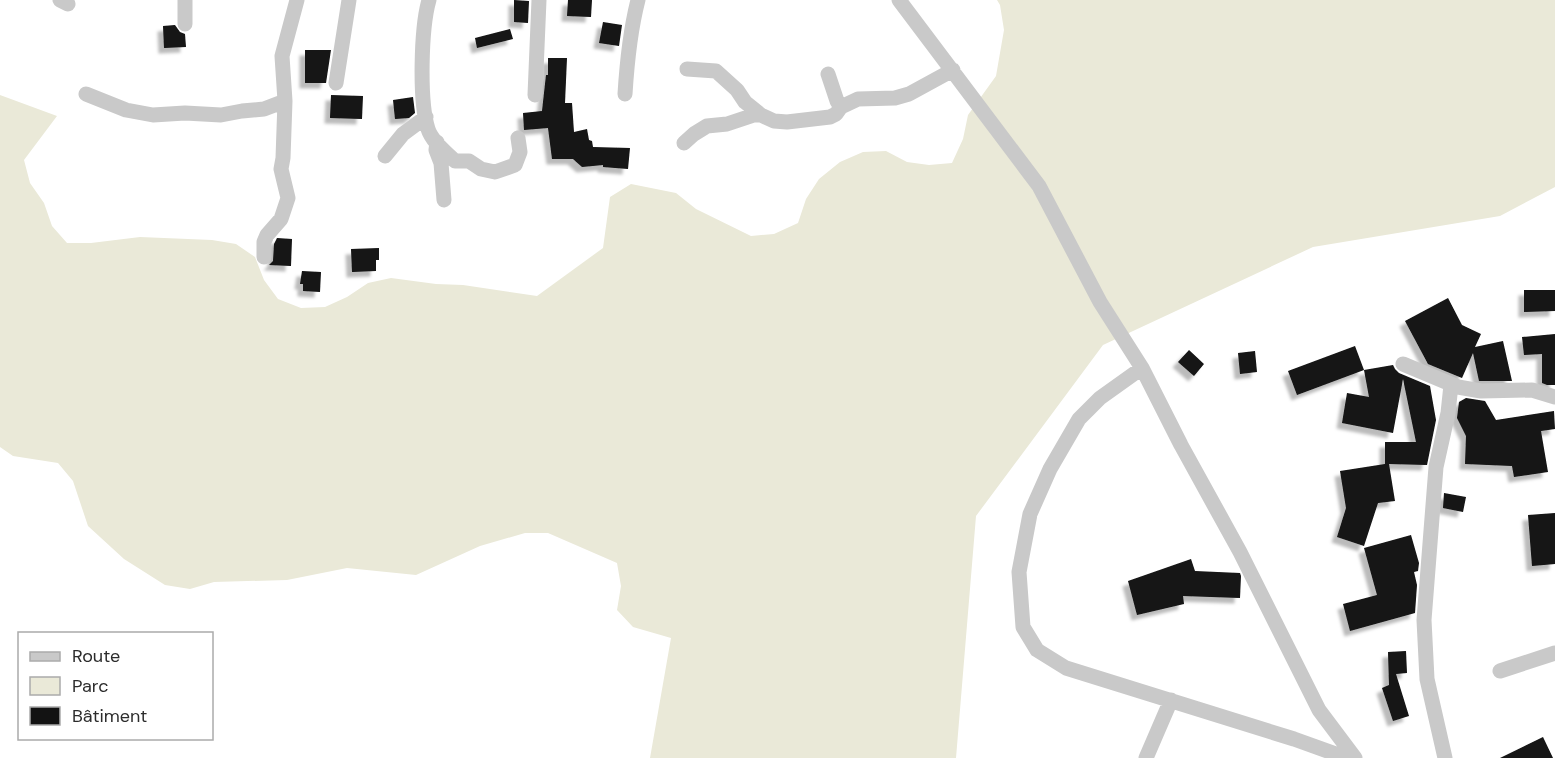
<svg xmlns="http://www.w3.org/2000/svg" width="1555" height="758" font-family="'DM Sans',sans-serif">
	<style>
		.green { fill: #eae9d8 }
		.building { fill: #131313; filter: url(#shadow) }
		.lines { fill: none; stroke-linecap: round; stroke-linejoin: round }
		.minor { stroke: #c9c9c9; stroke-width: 15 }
	</style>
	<defs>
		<filter id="shadow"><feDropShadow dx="-5.5" dy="5.5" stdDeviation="1.5" flood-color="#0004"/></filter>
	</defs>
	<rect width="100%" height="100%" fill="#fff"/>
	<path class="green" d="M997 0H1555V187L1500 216 1313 247 1103 345 976 516 956 758H650L671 638 633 627 617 610 621 586 617 563 548 533H525L480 546 416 575 347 568 287 580 214 582 190 589 165 585 124 559 88 526 73 481 58 463 13 456 0 447V95L57 116 24 160 30 183 44 203 52 226 67 243H91L140 237 212 240 236 244 255 257 264 280 278 299 301 308 325 307 347 297 368 283 391 278 436 284 463 285 537 296 603 248 610 197 631 184 676 193 696 209 751 236 774 234 798 223 806 199 819 179 840 162 863 152 886 151 907 162 929 165 952 163 963 139 968 115 996 76 1004 30 1000 5Z"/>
	<path class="building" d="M514 0 529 1 528 23 514 22Z
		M568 0H592L591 17 567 16Z
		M603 22 622 25 619 46 599 43Z
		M175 25 180 32 185 34 186 47 164 48 163 26Z
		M510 29 513 39 477 48 475 38Z
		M305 50H331L326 83H305Z
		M548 58H567L565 103H572L574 132 587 129 589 140 592 141 593 147 630 148 628 169 603 167V165L582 167 573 159H552L548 128 524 130 523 113 542 111 546 75H548Z
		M331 95 363 96 362 119 330 118Z
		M413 97 415 113 409 118 395 119 393 100Z
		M277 238 292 239 291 266 269 265 273 261 274 244Z
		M379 248V260H376V271L352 272 351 249Z
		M302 271 321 272 320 292 303 291V284H300Z
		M1524 290H1555V311L1524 312Z
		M1448 298 1462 325 1481 334 1475 347 1503 341 1512 381H1479L1473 353 1462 378 1428 364 1405 321Z
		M1555 334V385H1547L1542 383V354L1524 355 1522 337Z
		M1355 346 1364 370 1297 395 1288 371Z
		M1189 350 1204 364 1194 376 1178 362Z
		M1255 351 1257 372 1240 374 1238 353Z
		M1393 365 1395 369 1399 373 1430 386 1436 420 1427 465 1389 464 1395 501 1378 503 1364 546 1337 537 1346 508 1340 471 1385 464V442H1416L1403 379 1393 433 1342 423 1347 393 1369 397 1364 370Z
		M1466 398 1485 401 1496 420 1554 411 1555 429 1541 431 1548 472 1514 477 1512 466 1465 464 1466 436 1457 418 1459 402Z
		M1444 493 1466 497 1463 512 1443 508Z
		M1555 513V564L1532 566 1528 515Z
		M1411 535 1419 563 1418 571 1414 572 1417 585 1415 613 1350 631 1343 604 1377 595 1364 548Z
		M1191 559 1195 571 1240 573 1241 576 1240 598 1183 596 1184 604 1137 615 1128 581Z
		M1406 651 1407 673 1396 674 1409 716 1393 721 1382 688 1389 685 1388 652Z
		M1543 737 1553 758H1500Z"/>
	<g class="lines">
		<path class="minor" d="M60 0 68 4
			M429 0C421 28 419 101 428 129 432 142 446 152 455 161H469L481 169 495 172 515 165 520 152 518 138
			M899 0 1039 186 1100 302 1142 368 1181 445 1240 552 1319 710 1355 758
			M185 24V0
			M687 69 716 71 737 90 745 102 761 115
			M828 74 837 101 841 107
			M336 83 349 0
			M86 94 126 110 153 115 185 113 221 115 242 111 264 109 285 101
			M625 94C627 62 630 31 638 0
			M535 95 539 0
			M437 142 436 150 441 163 444 200
			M684 143 694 134 707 126 727 124 754 115H761L774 121 787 122 830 117 836 114 841 107 858 99 895 98 909 94 953 70
			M385 156 403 134 426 117
			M264 257V242L267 235 281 219 288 198 281 169 283 158 285 101 282 56 297 0
			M1403 364 1458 387 1481 391 1532 390 1555 397
			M1142 368 1100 398 1079 419 1050 469 1030 514 1019 572 1023 627 1037 650 1066 668 1294 739 1347 758
			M1500 671 1555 653
			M1146 758 1171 700
			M1445 758 1427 679 1424 620 1436 467 1448 413 1451 385"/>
	</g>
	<rect x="18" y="632" width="195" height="108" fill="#ffffff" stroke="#ababab" stroke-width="1.5"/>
	<rect x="30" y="652" width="30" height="9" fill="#c9c9c9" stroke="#ababab" stroke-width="1.5"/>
	<text x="72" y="662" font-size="18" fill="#2c2c2c">Route</text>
	<rect x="30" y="677" width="30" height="18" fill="#eae9d8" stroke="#ababab" stroke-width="1.5"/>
	<text x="72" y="692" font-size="18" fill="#2c2c2c">Parc</text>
	<rect x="30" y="707" width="30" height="18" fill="#131313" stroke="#ababab" stroke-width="1.5"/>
	<text x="72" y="722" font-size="18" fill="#2c2c2c">Bâtiment</text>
</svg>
